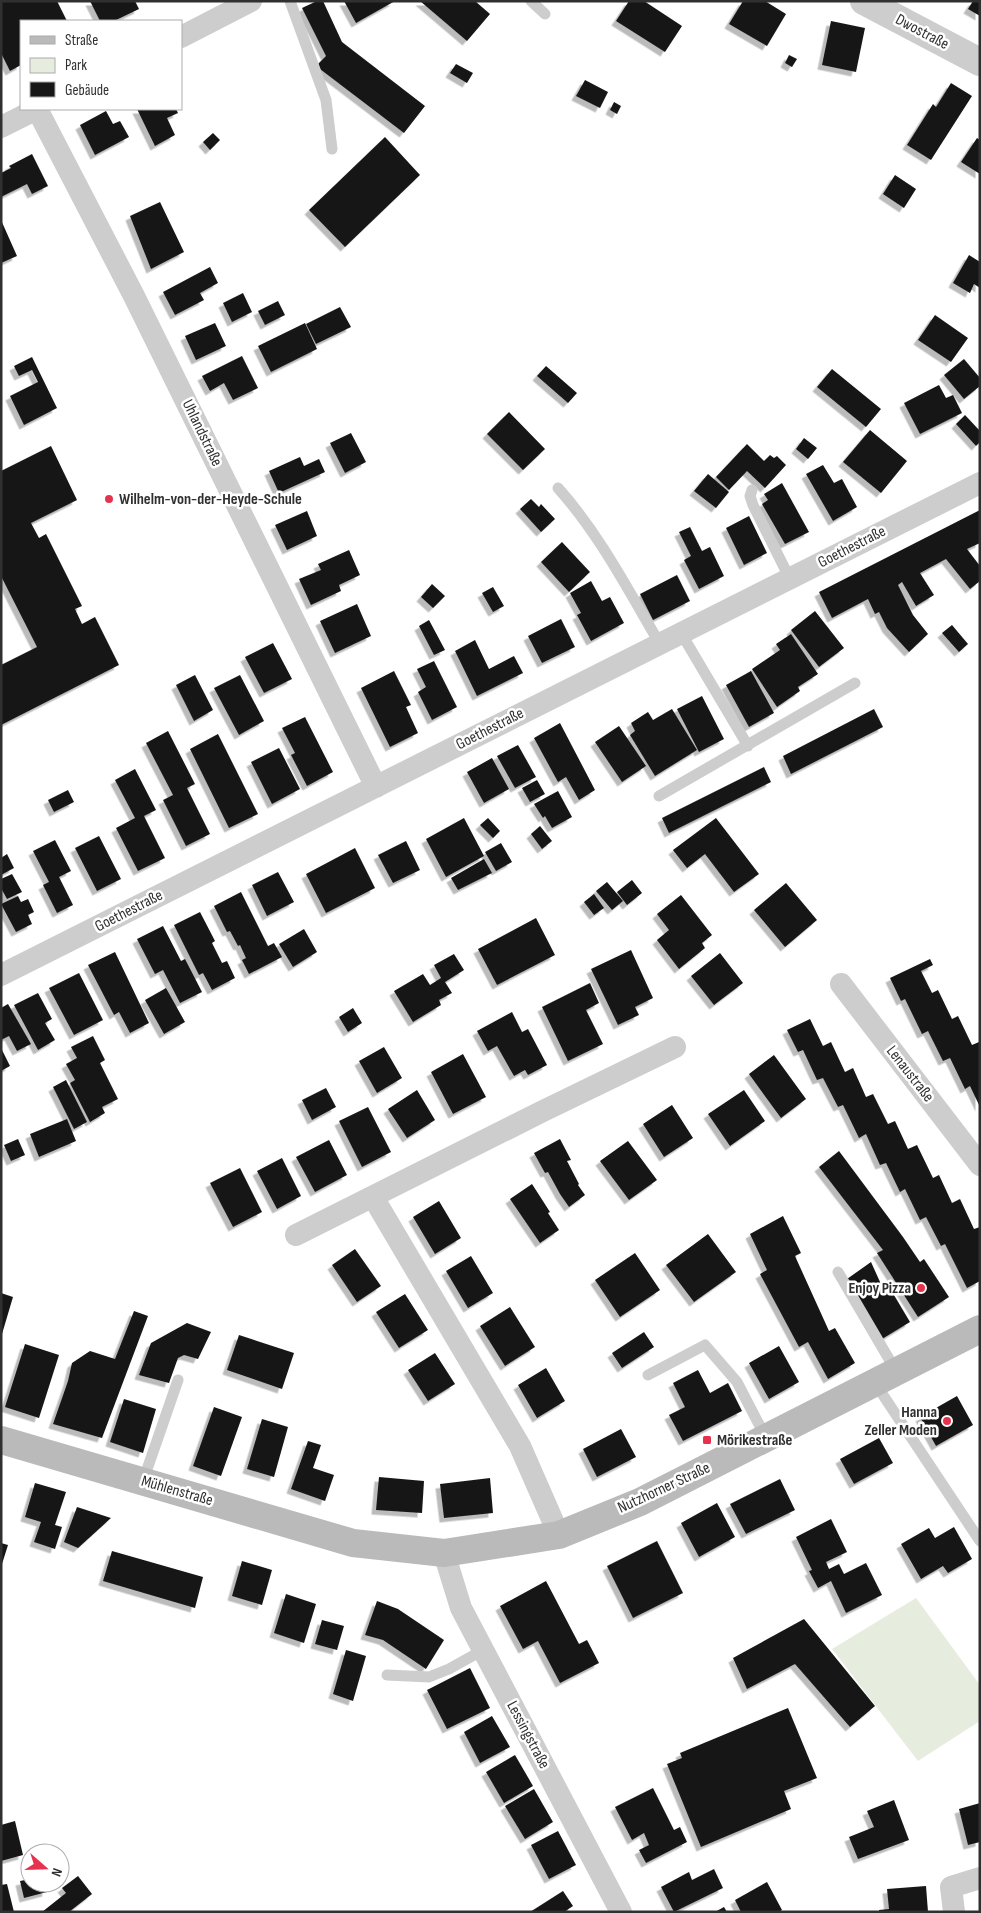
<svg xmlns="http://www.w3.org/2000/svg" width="981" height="1913" font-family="'Sofia Sans Condensed',sans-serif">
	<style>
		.green { fill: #e7edde }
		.building { fill: #171717; filter: url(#shadow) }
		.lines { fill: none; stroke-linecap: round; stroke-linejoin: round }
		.service { stroke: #cdcdcd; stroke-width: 11 }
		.minor { stroke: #cdcdcd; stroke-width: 22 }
		.tertiary { stroke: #cdcdcd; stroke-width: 28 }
		.secondary { stroke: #bababa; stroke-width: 28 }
		.poi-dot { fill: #e7324d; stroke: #fff; stroke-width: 2 }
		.labels { text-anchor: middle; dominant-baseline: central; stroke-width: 5; stroke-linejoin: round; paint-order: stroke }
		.street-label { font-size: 16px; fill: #303030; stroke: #fff }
		.poi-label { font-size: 16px; font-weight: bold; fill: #303030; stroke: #fff; text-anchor: start }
	</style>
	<defs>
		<filter id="shadow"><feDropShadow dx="-4.5" dy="4.5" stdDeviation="0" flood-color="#0004"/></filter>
	</defs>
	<rect width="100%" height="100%" fill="#fff"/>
	<path class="green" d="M916 1598 980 1685V1721L918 1761 832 1649Z"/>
	<path class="building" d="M1 1H57L67 21H21V65L10 71 1 53Z
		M90 1H135L139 9 114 21H100Z
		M317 1H323L342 42 425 106 404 133 316 66 326 56 302 8Z
		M344 1H395L356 23Z
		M420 1H475L490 14 467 41Z
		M629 1H644L682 26 665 52 616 21Z
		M743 1H765L786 14 767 46 729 24Z
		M973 1H980V16L968 9Z
		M831 21 865 28 856 72 822 65Z
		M789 55 797 59 792 67 785 63Z
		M456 64 473 73 467 83 450 73Z
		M585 80 608 92 600 108 576 96Z
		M951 83 972 96 931 160 907 145 933 104 936 107Z
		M614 102 621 106 617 114 610 110Z
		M137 109H176L178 113 167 118 175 135 155 146Z
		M106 111 113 124 120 121 129 137 95 155 80 125Z
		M213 133 220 140 210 150 203 142Z
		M385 137 420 175 345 247 309 210Z
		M977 138 980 140V174L961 162Z
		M32 154 48 186 32 194 27 184 1 197V173L11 168 9 166Z
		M895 175 916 189 904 208 883 194Z
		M160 202 184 252 151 269 130 216Z
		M1 220 17 256 1 263Z
		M969 255 980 262V288L974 284 970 293 953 283Z
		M210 267 218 283 200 293 204 300 175 315 163 292Z
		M243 293 252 312 232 322 223 303Z
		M278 301 285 315 265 325 258 311Z
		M340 307 351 327 316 344 306 324Z
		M935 315 968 338 951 362 918 340Z
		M215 323 226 346 196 360 185 336Z
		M305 323 317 349 271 372 258 346Z
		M242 356 258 388 233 400 224 383 210 391 202 376Z
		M32 357 57 408 24 425 10 396 38 382 32 370 19 376 14 366Z
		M964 359 980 378V386L964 399 944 375Z
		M546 366 577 393 568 403 537 376Z
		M832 369 881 409 866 427 817 387Z
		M939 385 946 398 953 395 962 413 920 434 904 403Z
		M509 412 545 449 523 470 487 434Z
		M965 415 980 431V442L976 446 956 424Z
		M870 430 907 461 881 493 843 462Z
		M351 433 366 462 345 473 330 443Z
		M804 438 817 448 808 459 796 449Z
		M747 444 764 461 770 455 774 458 777 456 786 465 765 488 747 471 729 490 716 477Z
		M51 446 77 500 31 523 39 538 46 534 82 606 75 609 82 624 95 617 119 665 1 725V665L37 647 1 576V471Z
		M300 457 304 466 319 459 325 472 279 493 269 471Z
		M823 465 834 483 842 479 857 507 833 521 806 474Z
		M708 474 729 492 716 508 694 491Z
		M782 483 809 532 785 544 762 504 768 500 764 494Z
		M531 499 539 507 541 504 555 519 541 532 520 509Z
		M980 510V543L967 549 980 566V581L970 589 946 559 920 573 934 595 916 606 902 582 898 585 913 615 928 634 909 652 887 628 879 612 875 614 868 599 832 618 819 592Z
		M307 511 317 536 287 550 275 525Z
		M749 516 767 553 744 565 726 528Z
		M690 527 702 551 710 547 724 576 699 589 684 560 691 556 679 532Z
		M562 542 590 572 569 592 541 562Z
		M349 550 360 575 339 585 341 591 311 605 299 579 321 570 318 564Z
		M677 575 690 601 653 620 640 594Z
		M591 581 602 601 610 597 624 623 591 641 577 615 581 613 570 593Z
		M432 584 445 596 433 608 421 597Z
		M493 587 504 606 493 612 482 593Z
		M357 604 371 636 335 653 320 621Z
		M815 611 844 648 819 667 791 630Z
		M561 619 575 647 542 663 528 636Z
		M429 620 445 650 434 655 419 626Z
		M952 625 968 644 959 652 942 633Z
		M791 634 818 674 798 687 800 691 777 707 752 669 780 650 776 644Z
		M475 640 489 669 514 656 523 673 477 696 455 651Z
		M273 643 292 679 264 693 245 657Z
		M434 661 457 707 432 720 418 692 426 687 417 669Z
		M394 671 411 705 406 707 418 733 390 747 361 688Z
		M751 671 774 713 749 727 726 685Z
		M195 675 213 710 194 721 176 685Z
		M240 675 264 721 239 735 214 688Z
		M702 696 724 739 699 752 677 709Z
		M672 709 697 750 655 776 630 735 635 731 631 723 648 712 653 720Z
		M874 709 883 727 791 774 783 756Z
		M305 717 333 772 307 786 291 755 295 753 282 728Z
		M560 723 595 790 579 800 566 777 558 782 534 738Z
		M619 726 646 766 622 782 595 742Z
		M168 731 195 784 187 788 210 834 186 846 163 800 173 795 146 743Z
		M218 734 258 814 229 828 190 749Z
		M518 745 536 777 515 788 497 756Z
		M279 748 300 789 272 804 251 762Z
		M492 758 509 789 484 803 467 772Z
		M764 767 771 782 669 833 662 818Z
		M135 769 156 810 144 816 165 858 138 871 116 828 135 818 115 780Z
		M537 780 545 794 530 802 522 788Z
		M68 790 74 802 54 812 48 800Z
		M558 791 572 817 552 828 545 816 543 818 534 804Z
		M464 818 484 856 446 877 426 839Z
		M488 818 500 831 493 838 480 825Z
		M716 818 759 874 734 892 705 854 687 868 673 850Z
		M540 826 552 841 542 849 531 834Z
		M99 836 121 879 97 891 75 848Z
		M55 840 71 871 59 877 73 905 57 913 43 885 49 882 33 851Z
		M406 841 420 870 393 883 378 855Z
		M501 843 512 862 496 871 485 852Z
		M355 848 375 888 326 913 306 874Z
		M7 854 14 868 1 875V858Z
		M484 859 492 873 458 890 451 878Z
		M278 872 294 902 267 916 252 885Z
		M12 874 22 892 7 899 1 888V879Z
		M632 880 642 893 627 905 617 892Z
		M607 882 623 901 612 910 596 891Z
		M786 883 817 920 785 947 754 910Z
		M241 892 268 946 274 943 282 957 249 974 242 960 246 958 240 945 238 946 230 931 227 932 214 906Z
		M594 894 604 908 594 915 584 902Z
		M681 895 712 935 702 943 705 948 679 969 657 940 669 930 657 914Z
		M18 896 21 902 28 899 34 912 28 915 32 924 16 932 1 904Z
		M200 912 215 941 212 943 222 963 227 961 235 978 212 990 203 973 199 975 174 925Z
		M536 918 555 955 497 985 478 949Z
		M163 926 181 961 185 959 202 992 180 1003 163 970 155 974 137 939Z
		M304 929 317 952 293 967 279 944Z
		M631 950 653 998 635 1007 639 1015 618 1025 591 969Z
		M115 952 149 1023 130 1033 119 1012 114 1015 88 965Z
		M720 953 743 983 714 1005 691 976Z
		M454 954 464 970 445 982 452 993 439 1000 441 1005 413 1022 394 991 423 974 430 985 441 978 434 965Z
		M930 959 933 965 921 971 932 993 938 990 952 1019 958 1016 972 1045 979 1042 980 1043V1107L970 1086 965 1089 950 1058 943 1061 928 1031 922 1034 905 999 901 1001 890 978Z
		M79 973 103 1020 74 1035 49 988Z
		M590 983 599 1003 586 1010 603 1044 568 1061 542 1007Z
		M166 988 185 1022 164 1034 145 1000Z
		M38 993 52 1019 45 1023 55 1040 38 1050 14 1005Z
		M8 1004 31 1044 17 1051 9 1036 1 1040V1008Z
		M353 1008 362 1023 348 1032 339 1017Z
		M512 1012 522 1032 528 1029 547 1065 528 1075 525 1070 514 1076 497 1046 488 1051 477 1031Z
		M810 1019 823 1046 831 1042 845 1072 853 1068 866 1097 873 1094 888 1124 895 1121 908 1149 917 1145 933 1178 939 1175 952 1203 960 1199 974 1229 980 1227V1281L967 1288 945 1244 941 1246 926 1217 920 1220 905 1189 900 1192 886 1163 880 1165 866 1134 859 1138 843 1105 838 1107 823 1078 817 1080 803 1050 798 1052 787 1030Z
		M93 1036 105 1060 100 1063 118 1099 102 1107 105 1113 90 1122 70 1083 75 1080 66 1064 77 1058 71 1047Z
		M384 1047 402 1078 377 1093 359 1061Z
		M1 1048 10 1066 1 1071Z
		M463 1054 486 1097 453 1114 431 1072Z
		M774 1055 806 1099 781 1118 749 1074Z
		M66 1080 87 1122 74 1129 53 1087Z
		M326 1088 336 1107 312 1120 302 1100Z
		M417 1090 435 1120 407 1138 388 1109Z
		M744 1090 765 1121 730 1146 708 1114Z
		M672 1105 693 1138 664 1157 643 1124Z
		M368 1107 391 1152 362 1167 339 1121Z
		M67 1119 76 1141 39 1157 30 1134Z
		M18 1139 25 1155 11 1161 4 1145Z
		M560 1139 571 1160 567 1161 579 1184 578 1185 585 1195 569 1207 560 1194 548 1172 545 1173 534 1153Z
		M329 1140 347 1175 315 1192 296 1157Z
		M628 1141 657 1180 629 1200 600 1161Z
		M839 1151 903 1237 920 1262 924 1259 949 1297 918 1317 877 1253 883 1250 819 1167Z
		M282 1158 301 1196 277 1209 257 1171Z
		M240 1168 262 1212 233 1227 210 1183Z
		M532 1184 550 1212 548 1213 559 1230 540 1243 510 1199Z
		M439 1201 461 1238 435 1254 413 1217Z
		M783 1216 801 1253 795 1256 829 1331 835 1328 855 1363 828 1379 808 1342 799 1347 760 1274 767 1270 750 1234Z
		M708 1234 736 1272 694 1302 666 1265Z
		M355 1249 381 1286 357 1302 332 1265Z
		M635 1253 660 1290 620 1317 595 1280Z
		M471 1256 493 1293 468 1308 446 1271Z
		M871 1262 885 1293 891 1290 910 1322 882 1339 847 1279Z
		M1 1293 13 1297 2 1334H1Z
		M405 1294 428 1330 399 1348 376 1312Z
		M510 1307 535 1347 505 1366 480 1326Z
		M134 1311 148 1316 102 1438 53 1424 68 1381 72 1363 90 1351 115 1359Z
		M187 1323 211 1332 198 1359 184 1355 178 1358 169 1383 139 1375 151 1343Z
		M644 1332 654 1347 622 1368 612 1353Z
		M239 1335 294 1353 282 1389 227 1370Z
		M25 1344 59 1355 39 1418 5 1407Z
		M779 1346 799 1382 769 1399 749 1363Z
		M435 1353 455 1384 428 1401 408 1370Z
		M546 1368 565 1401 537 1418 518 1385Z
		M698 1370 710 1393 728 1383 742 1411 683 1441 669 1415 685 1407 673 1383Z
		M957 1396 973 1425 936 1446 920 1417Z
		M124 1399 156 1409 143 1453 110 1442Z
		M214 1407 242 1417 221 1476 193 1466Z
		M262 1419 288 1427 274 1477 247 1469Z
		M621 1429 636 1457 597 1477 583 1449Z
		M879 1438 893 1463 854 1484 840 1459Z
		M308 1441 321 1445 313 1468 334 1475 325 1501 291 1489Z
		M379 1477 424 1481 422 1513 376 1510Z
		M490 1478 493 1513 444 1518 440 1484Z
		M780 1479 795 1510 746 1534 730 1504Z
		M35 1483 66 1492 55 1525 62 1527 55 1549 34 1542 41 1522 25 1517Z
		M717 1503 735 1537 699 1557 681 1523Z
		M77 1507 111 1518 78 1548 64 1542Z
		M831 1519 847 1552 826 1562 829 1569 839 1564 844 1574 866 1563 882 1595 846 1613 831 1581 818 1588 809 1571 812 1570 796 1537Z
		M954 1527 972 1559 948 1573 943 1566 921 1579 901 1544 929 1528 935 1538Z
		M657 1541 683 1593 633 1618 607 1566Z
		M1 1543 8 1545 2 1564H1Z
		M112 1551 203 1577 195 1608 103 1581Z
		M242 1561 272 1570 262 1605 232 1596Z
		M546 1581 579 1644 587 1640 599 1663 560 1683 538 1641 523 1649 500 1606Z
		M286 1594 316 1604 304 1643 274 1633Z
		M377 1601 398 1609 444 1640 426 1669 383 1640 365 1635Z
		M804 1619 875 1706 850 1727 795 1664 747 1689 733 1658Z
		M322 1620 344 1626 337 1650 315 1644Z
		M346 1650 366 1656 353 1701 333 1694Z
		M470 1668 490 1708 447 1729 427 1690Z
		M788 1708 817 1778 784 1791 791 1809 701 1847 667 1764 682 1758 680 1753Z
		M492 1716 510 1747 480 1763 464 1732Z
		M515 1755 533 1786 504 1803 486 1772Z
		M653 1788 674 1830 680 1827 687 1842 646 1863 639 1850 649 1845 644 1833 632 1840 615 1807Z
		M534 1789 553 1822 525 1839 505 1806Z
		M894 1800 909 1840 858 1859 849 1837 874 1827 867 1811Z
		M980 1803V1842L968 1845 959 1809Z
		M15 1821 23 1855 1 1861V1825Z
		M558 1831 576 1865 549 1879 531 1845Z
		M714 1869 723 1888 674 1912 661 1887 689 1872 692 1880Z
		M78 1876 92 1894 69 1912H42L66 1893 62 1888Z
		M30 1879V1883H45L47 1892 24 1898 20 1881Z
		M767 1882 782 1910 779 1912H741L735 1900Z
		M7 1884 14 1912H1V1885Z
		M926 1886 928 1912H879V1910L889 1909 887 1889Z
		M563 1891 573 1906 564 1912H530Z
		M724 1907 727 1912H715Z"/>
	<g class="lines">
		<path class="service" d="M290 1 326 100 332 149
			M531 1 545 14
			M558 488C600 535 628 590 660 644
			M752 490 750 496 753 505 790 579
			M681 633 748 746
			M659 796 855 683
			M838 1272 896 1371
			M648 1375 705 1345 737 1382 766 1438
			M875 1383 980 1541
			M143 1481 178 1380
			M387 1675 429 1677 449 1669 483 1650"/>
		<path class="minor" d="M181 37 251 1
			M1 127 37 109 134 296 376 787
			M1 975 980 483
			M841 984 980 1165
			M373 1197 520 1446 559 1535
			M296 1235 541 1112 675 1047
			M444 1553 461 1608 621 1912
			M954 1912 951 1887 980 1878"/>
		<path class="tertiary" d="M864 1 980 62"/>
		<path class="secondary" d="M1 1440 353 1543 444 1553 559 1535 640 1502 980 1329"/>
	</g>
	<g class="poi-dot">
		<circle cx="109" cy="499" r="5"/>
		<circle cx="921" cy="1288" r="5"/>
		<circle cx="947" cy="1421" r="5"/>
		<rect x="702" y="1435" width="10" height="10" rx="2.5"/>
	</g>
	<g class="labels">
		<g class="street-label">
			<text transform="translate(922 32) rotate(28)">Dwostraße</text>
			<text transform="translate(202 433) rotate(64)">Uhlandstraße</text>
			<text transform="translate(852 547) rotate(-27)">Goethestraße</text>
			<text transform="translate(490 729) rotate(-27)">Goethestraße</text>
			<text transform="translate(129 911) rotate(-27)">Goethestraße</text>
			<text transform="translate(910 1074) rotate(52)">Lenaustraße</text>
			<text transform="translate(664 1488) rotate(-25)">Nutzhorner Straße</text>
			<text transform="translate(177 1491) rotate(16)">Mühlenstraße</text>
			<text transform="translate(528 1735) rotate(62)">Lessingstraße</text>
		</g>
		<g class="poi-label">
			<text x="119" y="499">Wilhelm-von-der-Heyde-Schule</text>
			<text x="911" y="1288" text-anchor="end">Enjoy Pizza</text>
			<text x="937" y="1412" text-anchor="end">Hanna<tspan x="937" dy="18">Zeller Moden</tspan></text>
			<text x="717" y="1440">Mörikestraße</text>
		</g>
	</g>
	<rect width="981" height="1913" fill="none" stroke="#303030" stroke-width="5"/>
	<rect x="20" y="20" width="162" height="90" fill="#ffffff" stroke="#acacac"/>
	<rect x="30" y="36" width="25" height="8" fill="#bababa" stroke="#acacac"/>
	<text x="65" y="45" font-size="15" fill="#303030">Straße</text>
	<rect x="30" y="58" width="25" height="15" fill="#e7edde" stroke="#acacac"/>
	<text x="65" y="70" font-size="15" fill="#303030">Park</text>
	<rect x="30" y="82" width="25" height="15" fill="#171717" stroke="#acacac"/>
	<text x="65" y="95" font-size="15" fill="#303030">Gebäude</text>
	<g transform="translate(45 1868) rotate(110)"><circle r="24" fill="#ffffff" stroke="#acacac"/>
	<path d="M0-4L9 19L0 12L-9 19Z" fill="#e7324d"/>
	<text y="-8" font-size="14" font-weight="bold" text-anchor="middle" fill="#303030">N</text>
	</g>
</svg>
